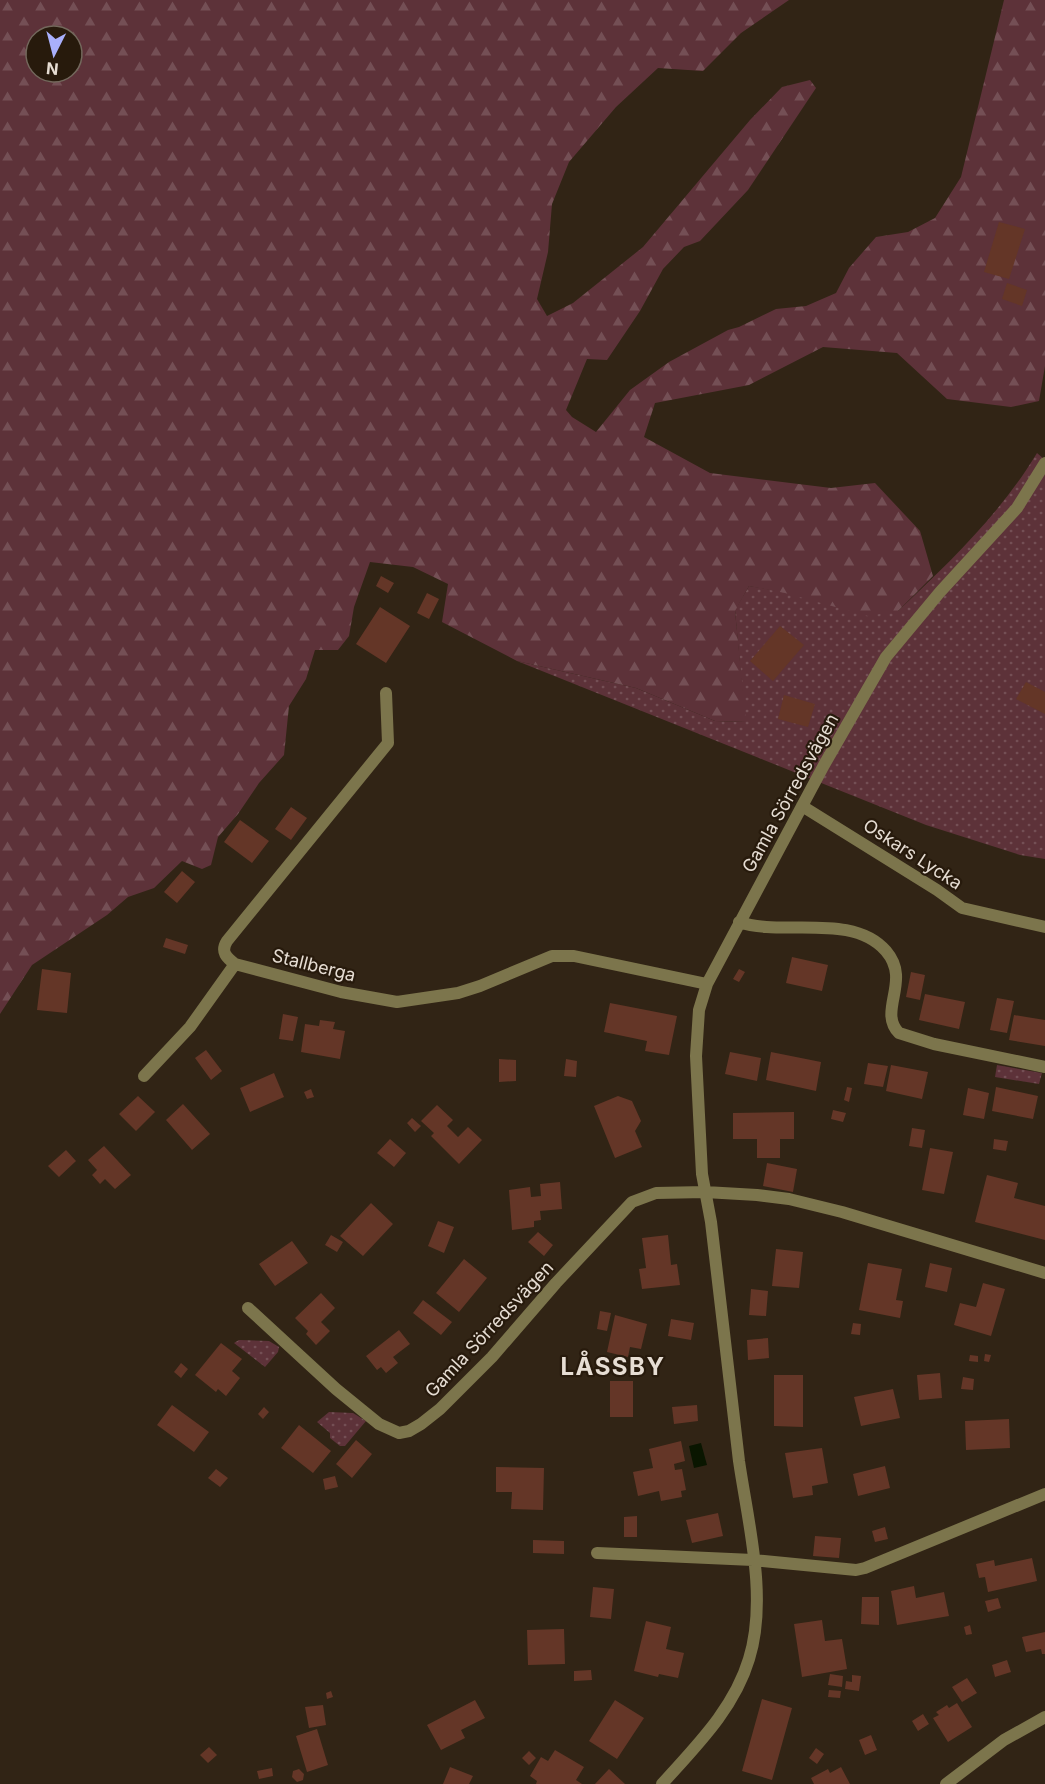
<svg xmlns="http://www.w3.org/2000/svg" width="1045" height="1784" font-family="Inter,sans-serif">
	<style>
		.grass { fill: url(#grass-dots) }
		.forest { fill: url(#forest-firs); fill-rule: evenodd }
		.water { fill: #0a1600 }
		.building { fill: #643627 }
		.lines { fill: none; stroke-linecap: round; stroke-linejoin: round }
		.street { stroke: #7c754c; stroke-width: 12 }
		.labels { text-anchor: middle; dominant-baseline: central; stroke-width: 4.5; stroke-linejoin: round; paint-order: stroke }
		.street-label { font-size: 18px; fill: #e6ddd3; stroke: #271a0c }
		.district-label { font-size: 24px; font-weight: bold; letter-spacing: 1.5px; fill: #e6ddd3; stroke: #271a0c }
	</style>
	<defs>
		<pattern id="grass-dots" width="8" height="8" patternUnits="userSpaceOnUse" patternTransform="scale(1.5)"><rect width="8" height="8" fill="#5d3239"/><path d="M2 2h.1M6 6h.1" fill="none" stroke="#744f55" stroke-width="1.8" stroke-linecap="round"/></pattern>
		<pattern id="forest-firs" width="22" height="20" patternUnits="userSpaceOnUse" patternTransform="scale(1.5)"><rect width="22" height="20" fill="#5d3239"/><path d="M5 1l3.5 6h-7zM16 11l3.5 6h-7z" fill="#744f55"/></pattern>
	</defs>
	<rect width="100%" height="100%" fill="#312415"/>
	<path class="grass" d="M1037 453 1045 460V859L1020 855 926 825 517 661 636 688 715 721 745 722 735 610 749 586 898 611C949 563 1001 513 1037 453Z
		M997 1065 1042 1073 1039 1084 995 1077Z
		M239 1340 269 1341 279 1347 278 1352 265 1367 234 1343Z
		M329 1412 353 1413 366 1421 345 1446H340L330 1438V1433L317 1422Z"/>
	<path class="forest" d="M0 0H789L741 33 703 71 658 68 616 107 569 162 552 204 548 252 537 299 547 316 573 303 643 247 750 120 782 87 810 80 816 88 748 190 700 241 684 247 663 269 640 311 607 360 587 359 566 410 572 417 596 432 630 390 669 362 728 330 739 327 776 309 806 306 836 293 849 268 876 237 908 232 935 218 961 177 1004 0H1045V366L1039 401 1011 407 947 399 897 353 823 347 749 385 655 403 644 437 710 473 831 488 875 483 920 531 933 576 898 611 868 616 785 593 749 586 735 611 746 722 715 721 636 688 517 661 442 622 448 584 413 567 370 562 354 607 349 636 338 650H315L306 679 289 706 284 755 259 783 238 814 218 837 211 865 202 869 182 861 154 888 128 897 107 915 32 965 0 1014ZM36 36H72V72H36Z"/>
	<path class="water" d="M701 1443 707 1465 694 1468 689 1446Z"/>
	<path class="building" d="M999 222 1025 229 1009 279 984 272Z
		M1007 283 1027 290 1022 306 1002 299Z
		M381 576 394 583 388 593 376 586Z
		M427 593 439 599 429 619 417 613Z
		M380 607 410 626 386 663 356 644Z
		M780 626 804 645 773 681 750 661Z
		M1026 682 1045 692V714L1016 699Z
		M784 695 815 704 808 727 778 719Z
		M291 807 307 818 291 840 275 829Z
		M240 820 269 841 252 863 224 842Z
		M182 871 195 882 177 903 164 892Z
		M166 938 188 945 185 954 163 947Z
		M792 957 828 965 822 991 786 983Z
		M42 969 71 973 67 1013 37 1010Z
		M739 969 745 972 739 982 733 979Z
		M911 972 925 975 920 1000 906 997Z
		M925 994 965 1002 959 1029 919 1020Z
		M997 998 1014 1001 1007 1033 990 1030Z
		M610 1003 677 1016 669 1055 645 1051 647 1041 604 1032Z
		M283 1014 298 1017 293 1041 279 1039Z
		M1014 1015 1045 1020V1046L1009 1040Z
		M320 1020 335 1022 333 1029 345 1031 340 1059 301 1052 305 1024 319 1026Z
		M206 1050 222 1071 211 1080 195 1058Z
		M730 1052 761 1058 757 1081 725 1074Z
		M771 1052 821 1062 816 1091 766 1080Z
		M499 1059 516 1060V1081L499 1082Z
		M566 1059 577 1061 576 1077 564 1076Z
		M868 1063 888 1066 883 1087 864 1084Z
		M891 1065 928 1072 922 1099 886 1091Z
		M274 1073 284 1097 250 1112 240 1088Z
		M847 1087 852 1088 849 1102 844 1100Z
		M996 1087 1038 1096 1033 1119 992 1111Z
		M968 1088 989 1093 984 1119 963 1115Z
		M311 1089 314 1097 307 1099 304 1092Z
		M138 1096 155 1112 136 1131 119 1114Z
		M618 1096 632 1101 641 1121 635 1131 642 1147 615 1158 594 1106Z
		M183 1104 210 1134 192 1150 166 1120Z
		M437 1105 453 1120 447 1126 458 1137 468 1127 482 1140 459 1164 431 1136 434 1133 421 1121Z
		M833 1110 846 1113 843 1122 831 1119Z
		M794 1112V1139H780V1158H757V1139H733V1113Z
		M412 1118 421 1126 415 1132 407 1123Z
		M912 1128 925 1130 922 1148 909 1146Z
		M390 1139 406 1153 394 1167 377 1153Z
		M994 1139 1008 1141 1006 1151 993 1149Z
		M104 1146 131 1175 115 1189 105 1179 100 1184 92 1175 97 1170 88 1160Z
		M930 1148 953 1152 944 1194 922 1190Z
		M66 1150 76 1161 59 1177 48 1166Z
		M767 1163 797 1169 793 1192 763 1186Z
		M987 1175 1018 1183 1014 1198 1045 1206V1240L975 1222Z
		M560 1182 562 1209 540 1211 541 1220 534 1221V1227L512 1230 509 1190 530 1187 531 1197 541 1196 540 1184Z
		M371 1203 393 1224 363 1256 340 1236Z
		M438 1221 454 1227 444 1253 428 1246Z
		M538 1232 553 1245 544 1256 528 1242Z
		M331 1235 343 1242 337 1252 325 1245Z
		M668 1235 671 1265 677 1264 680 1285 642 1289 639 1269 646 1268 642 1238Z
		M292 1241 308 1263 275 1286 259 1264Z
		M776 1249 803 1252 799 1288 772 1286Z
		M464 1259 487 1278 459 1312 436 1293Z
		M868 1263 902 1269 896 1300 903 1301 900 1318 859 1310Z
		M930 1263 952 1268 947 1292 925 1287Z
		M983 1283 1005 1289 991 1336 954 1325 960 1303 976 1307Z
		M751 1289 768 1291 766 1316 749 1315Z
		M321 1293 335 1308 321 1322 330 1331 316 1345 306 1334 308 1331 295 1318Z
		M423 1300 452 1322 441 1335 413 1313Z
		M600 1311 611 1313 607 1331 597 1329Z
		M615 1315 647 1324 641 1349 630 1347 628 1357 607 1352Z
		M671 1319 694 1323 691 1340 668 1336Z
		M853 1323 861 1324 860 1335 851 1334Z
		M399 1330 410 1344 393 1357 398 1363 386 1373 381 1367 377 1370 366 1356Z
		M768 1338 769 1358 748 1360 747 1340Z
		M221 1343 242 1359 232 1371 240 1378 226 1396 218 1389 216 1392 195 1375Z
		M985 1354 991 1355 989 1362 984 1361Z
		M970 1355 978 1356V1362L969 1361Z
		M181 1363 188 1369 181 1378 174 1372Z
		M940 1373 942 1398 919 1400 917 1375Z
		M774 1375H803V1427L774 1426Z
		M963 1377 974 1379 973 1390 961 1389Z
		M610 1381H633V1417H610Z
		M893 1389 900 1418 861 1426 854 1397Z
		M172 1405 209 1432 194 1452 157 1425Z
		M697 1405 698 1421 674 1424 672 1407Z
		M264 1407 269 1412 263 1419 258 1414Z
		M1009 1419 1010 1448 966 1450 965 1421Z
		M299 1425 331 1451 313 1473 281 1448Z
		M356 1440 372 1454 352 1478 336 1464Z
		M681 1441 685 1461 674 1464 675 1470 682 1469 686 1490 681 1491 682 1497 661 1501 659 1491 638 1496 633 1472 653 1468 649 1449Z
		M822 1448 828 1483 812 1486 813 1495 793 1498 785 1453Z
		M885 1466 890 1488 858 1496 853 1474Z
		M496 1467 544 1468 543 1510 511 1509 512 1492H496Z
		M216 1469 228 1478 220 1487 208 1478Z
		M335 1476 338 1487 325 1490 323 1479Z
		M718 1513 723 1536 692 1543 686 1520Z
		M637 1516V1537H624V1517Z
		M885 1527 888 1539 875 1542 872 1531Z
		M815 1536 841 1538 839 1558 813 1556Z
		M533 1540 564 1541V1554L533 1553Z
		M1032 1558 1037 1581 988 1592 985 1577 979 1578 976 1564 994 1560 995 1566Z
		M914 1586 916 1598 944 1592 949 1616 897 1625 891 1591Z
		M593 1587 614 1589 611 1619 590 1617Z
		M862 1597H879V1625L861 1624Z
		M998 1598 1001 1608 988 1612 985 1601Z
		M822 1620 825 1641 842 1639 847 1669 802 1677 794 1624Z
		M646 1621 671 1627 666 1649 684 1653 678 1678 659 1674 658 1677 634 1671Z
		M970 1625 972 1634 966 1635 964 1627Z
		M564 1629 565 1664 528 1665 527 1630Z
		M1045 1632V1654H1042L1041 1649 1026 1652 1022 1637Z
		M1007 1660 1011 1672 995 1677 992 1665Z
		M591 1670 592 1680 574 1681V1671Z
		M830 1674 843 1676 842 1687 828 1685Z
		M852 1675 861 1676 859 1691 845 1689 846 1681 852 1682Z
		M967 1678 977 1693 962 1702 952 1687Z
		M829 1690 841 1691 840 1698 828 1697Z
		M331 1691 333 1697 327 1699 326 1693Z
		M762 1699 792 1708 772 1780 742 1771Z
		M475 1700 485 1718 461 1730 465 1738 441 1750 427 1725Z
		M615 1700 644 1718 617 1759 589 1741Z
		M957 1703 972 1727 948 1742 933 1718 939 1715 936 1712 947 1705 949 1708Z
		M323 1705 326 1725 309 1728 305 1707Z
		M923 1714 929 1724 918 1731 912 1721Z
		M317 1729 328 1765 307 1772 296 1736Z
		M871 1735 877 1750 865 1755 859 1740Z
		M209 1747 217 1755 208 1763 200 1755Z
		M816 1748 824 1754 817 1764 809 1758Z
		M555 1750 584 1767 576 1780 582 1784H536L537 1781 530 1776 541 1757 548 1761Z
		M529 1751 536 1758 529 1765 522 1758Z
		M450 1767 473 1776 469 1784H443Z
		M841 1767 850 1784H814L811 1778 828 1769 830 1773Z
		M272 1768 273 1776 259 1779 257 1771Z
		M299 1769 304 1774 303 1780 297 1782 292 1777 293 1771Z
		M609 1769 625 1784H595Z"/>
	<g class="lines">
		<path class="street" d="M386 693 388 743 227 941C220 952 227 958 235 964L341 992 397 1002 458 993 480 986 552 956H574L707 984
			M802 806 937 890 962 908 1045 927
			M739 922C782 937 852 912 886 951 912 981 877 1011 899 1033L934 1044 1045 1067
			M144 1076 190 1027 235 964
			M248 1308 336 1389 379 1424 399 1433 409 1431 421 1424 440 1409 492 1357 556 1283 632 1202 656 1193 705 1192 757 1195 789 1199 842 1212 1045 1273
			M597 1553 753 1560 856 1570 865 1568 1045 1494
			M662 1784C696 1746 734 1709 749 1659 768 1598 748 1523 739 1461 729 1382 720 1302 711 1222L702 1174 696 1056 699 1010 707 984 824 765 886 657 940 592 1017 508 1045 463
			M946 1784 1004 1740 1045 1717"/>
	</g>
	<g class="labels">
		<g class="street-label">
			<text transform="translate(790 793) rotate(-61)">Gamla Sörredsvägen</text>
			<text transform="translate(913 854) rotate(33)">Oskars Lycka</text>
			<text transform="translate(314 965) rotate(14)">Stallberga</text>
			<text transform="translate(489 1329) rotate(-47)">Gamla Sörredsvägen</text>
		</g>
		<g class="district-label">
			<text x="613" y="1366">LÅSSBY</text>
		</g>
	</g>
	<g transform="translate(54 54) rotate(186)"><circle r="28" fill="#271a0c" stroke="#73685c" stroke-width="1.5"/>
	<path d="M0-4.5L10 22L0 15L-10 22Z" fill="#a9b0fc"/>
	<text y="-9" font-size="16" font-weight="bold" text-anchor="middle" fill="#e6ddd3">N</text>
	</g>
</svg>
